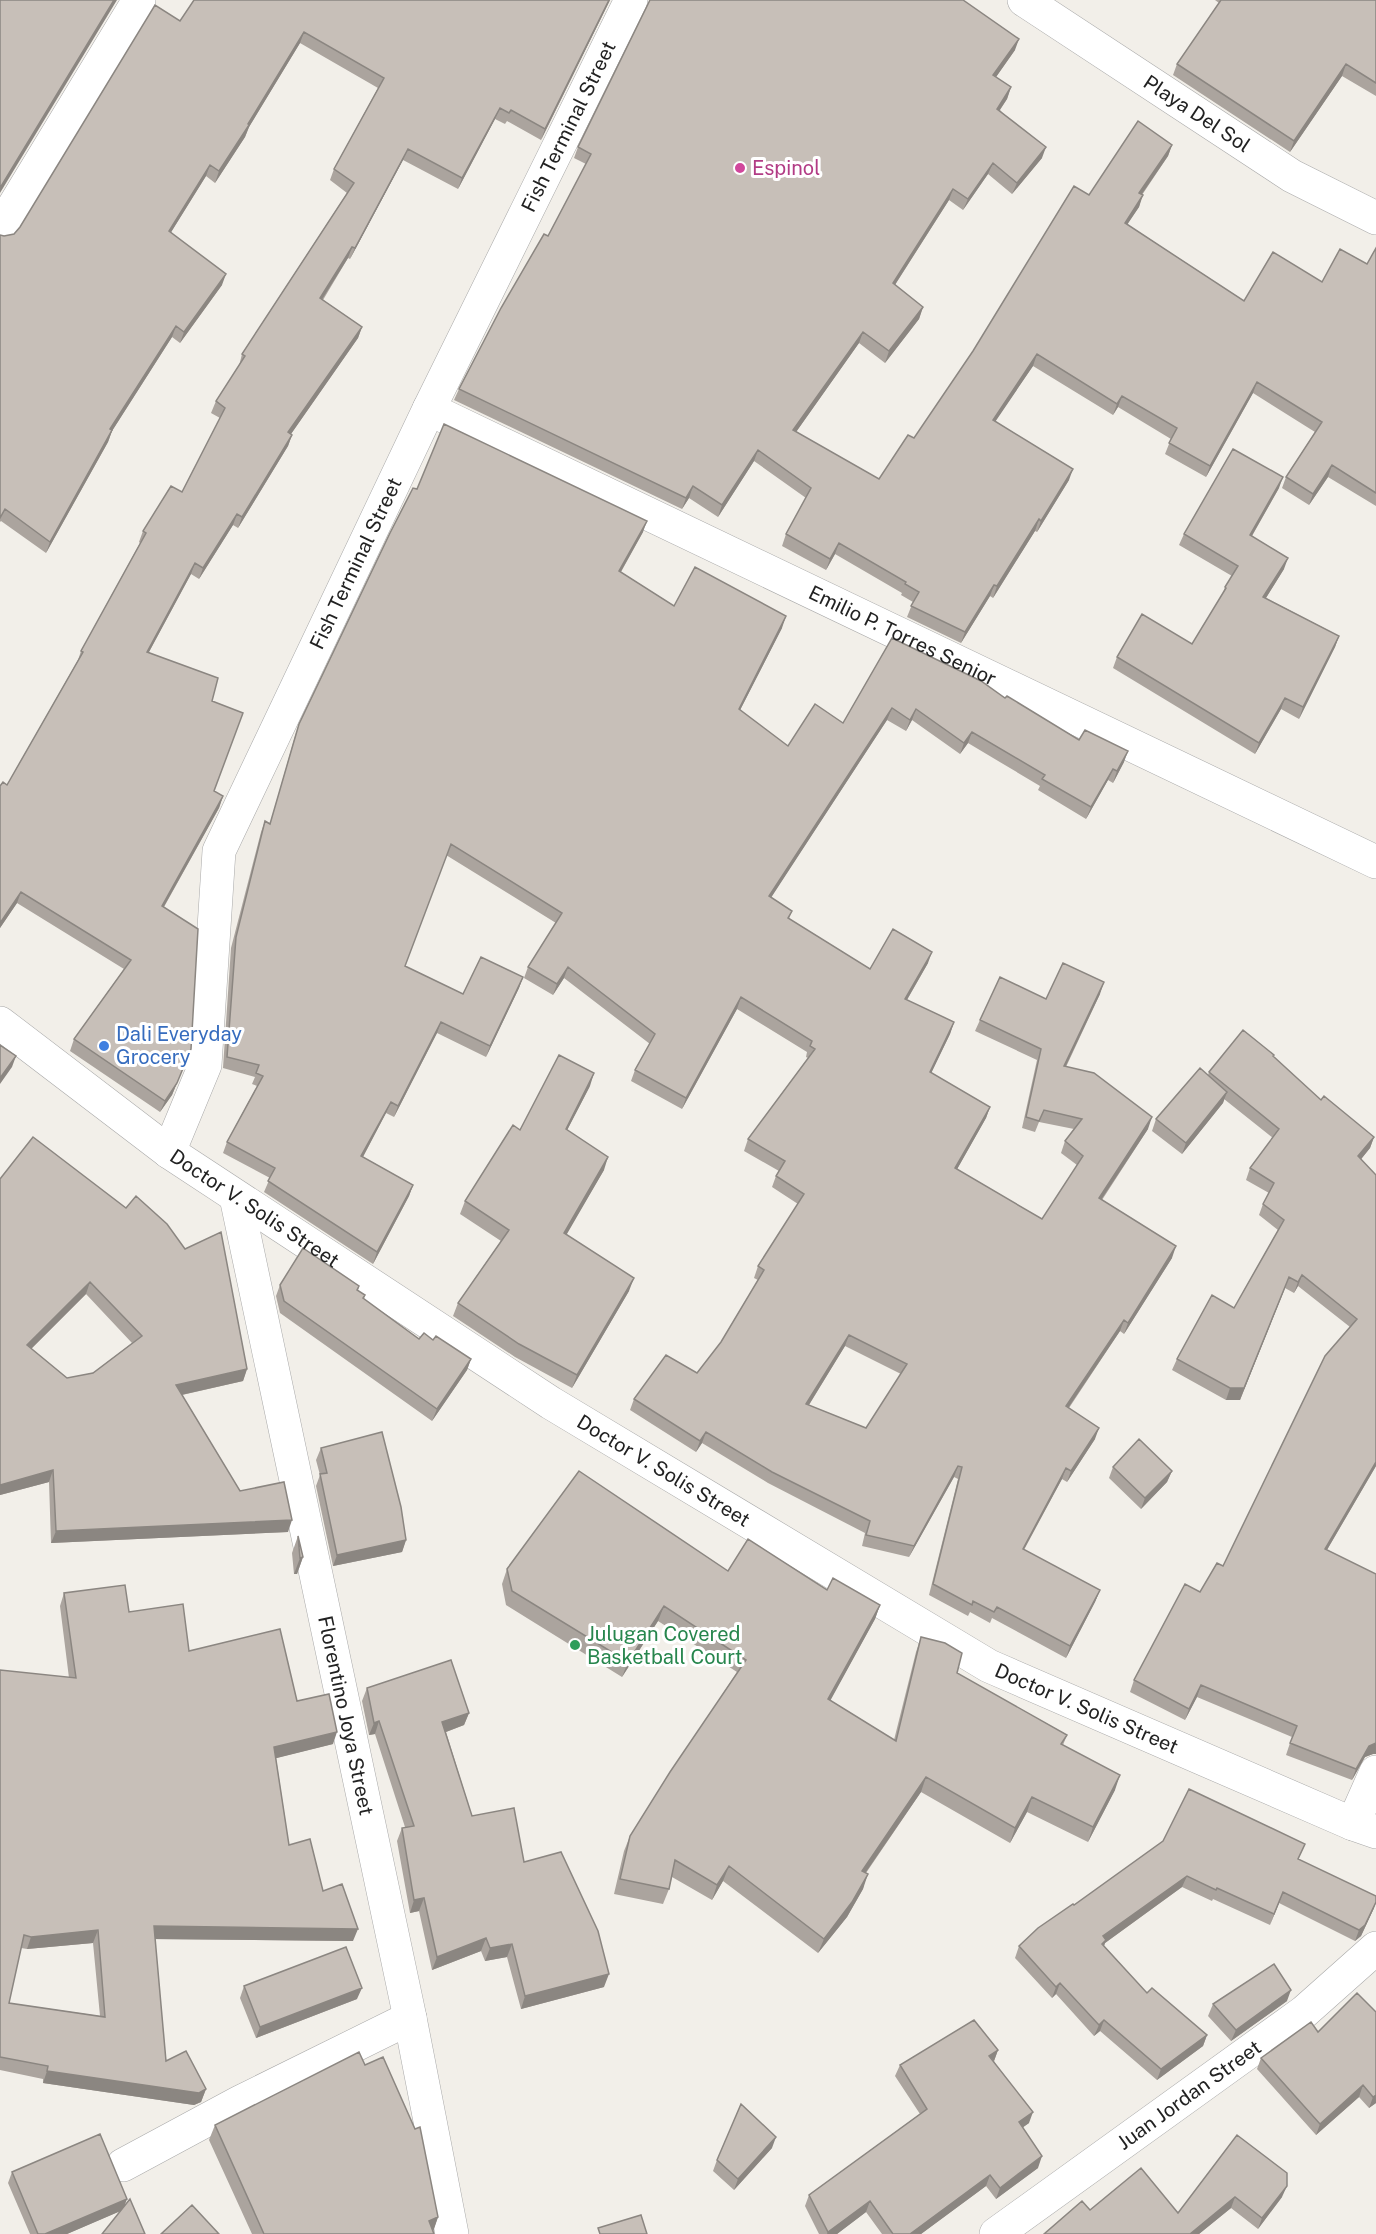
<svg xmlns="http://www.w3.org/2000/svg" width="1376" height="2234" font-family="'Public Sans',sans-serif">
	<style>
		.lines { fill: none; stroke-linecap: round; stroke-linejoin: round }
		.minor-casing { stroke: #a9a9a9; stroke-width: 34 }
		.minor { stroke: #fff; stroke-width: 33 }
		.wall { fill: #aba49e; fill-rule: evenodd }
		.shaded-wall { fill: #8b8681 }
		.building { fill: #c7bfb8; stroke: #8b8681; stroke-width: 1.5; fill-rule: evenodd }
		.hotel-dot { fill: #d1479c; stroke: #fff; stroke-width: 2 }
		.shop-dot { fill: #3f7fe0; stroke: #fff; stroke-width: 2 }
		.leisure-dot { fill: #2e9e5b; stroke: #fff; stroke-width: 2 }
		.labels { text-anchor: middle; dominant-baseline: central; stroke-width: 6; stroke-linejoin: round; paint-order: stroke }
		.street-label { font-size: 20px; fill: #222; stroke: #fff }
		.hotel-label { font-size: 20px; fill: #b23c85; stroke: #fff; text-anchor: start }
		.shop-label { font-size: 20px; fill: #366cbe; stroke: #fff; text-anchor: start }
		.leisure-label { font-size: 20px; fill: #27864d; stroke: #fff; text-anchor: start }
	</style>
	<rect width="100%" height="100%" fill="#f2efe9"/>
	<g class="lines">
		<g class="minor-casing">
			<g id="minor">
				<path id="s1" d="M1024 0 1292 176 1376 218"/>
				<path d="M0 229 139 0"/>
				<path id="s2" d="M429 409 1376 862"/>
				<path id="s3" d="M0 1023 169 1152 551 1403 989 1666 1353 1824 1376 1832"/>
				<path id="s4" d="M169 1152 205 1065 219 851 429 409 631 0"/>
				<path id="s5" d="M236 1197 410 2018 452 2234"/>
				<path d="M1353 1824 1376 1772"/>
				<path d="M123 2165 240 2102 410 2018"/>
				<path id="s6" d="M996 2234 1304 2012 1376 1948"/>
			</g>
		</g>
		<use href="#minor" class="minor"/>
	</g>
	<path class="wall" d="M610 0 541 140 507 121 505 124 495 119 458 189 403 160 350 259 348 258 323 300 362 327 358 338 291 434 292 435 288 446 238 528 233 525 199 579 191 574 149 652 212 701 214 791 223 796 219 808 164 907 186 1061 172 1095 160 1112 70 1051 74 1039 124 969 17 903 0 928V786L7 785 78 660 81 651 140 543 139 542 143 531 182 492 220 418 211 413 216 401 239 366 242 354 347 193 330 180 334 169 378 88 300 43 249 127 245 137 215 183 206 176 171 232 222 285 180 343 172 337 112 431 108 442 46 553 1 521 0 522V235L4 236 14 234 20 227 180 21Z
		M649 0H963L1015 50 996 77 1011 87 1007 99 1000 110 1042 158 1012 194 988 174 963 210 949 200 895 285 923 307 919 319 885 363 859 343 796 432 879 479 914 438 1089 195 1172 145 1168 156 1142 195 1139 207 1127 224 1244 301 1322 282 1367 264 1376 248V506L1328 477 1309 505 1282 488 1286 477 1315 432 1253 393 1206 477 1165 454 1171 439 1118 407 1113 415 1033 366 995 421 1069 480 1037 532 1035 531 993 598 990 596 961 643 907 617 913 602 901 595 902 593 835 554 826 570 782 546 786 534 806 498 754 461 718 517 689 498 682 509 454 400 459 389 548 236 586 164 574 158 578 147 649 3Z
		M1215 0H1376V96L1342 76 1290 152 1173 75 1177 64 1219 3Z
		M1279 488 1252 536 1284 569 1266 598 1339 636 1335 647 1299 719 1281 709 1255 754 1113 668 1117 657 1192 644 1222 596 1225 587 1232 576 1179 545 1184 534Z
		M417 489 643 532 621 572 674 606 782 628 740 710 788 746 843 723 892 638 1005 698 1079 740 1124 762 1113 783 1108 780 1086 819 1038 790 1040 786 968 743 960 754 912 720 906 731 887 720 771 897 792 911 789 919 870 969 928 963 907 1000 954 1022 950 1034 931 1073 990 1107 986 1118 957 1169 1042 1219 1077 1165 1061 1153 1065 1141 1074 1129 1039 1122 1035 1132 1022 1128 1037 1060 975 1031 980 1020 1046 999 1100 994 1066 1067 1148 1129 1102 1200 1172 1258 1124 1334 1120 1331 1069 1408 1095 1439 1067 1482 1062 1479 1024 1550 1100 1590 1095 1602 1066 1658 992 1618 990 1623 970 1612 968 1616 929 1595 958 1479 954 1477 909 1557 862 1546 865 1533 768 1483 702 1443 696 1452 630 1410 634 1399 697 1373 721 1342 758 1280 754 1278 758 1266 798 1204 772 1187 776 1176 779 1171 744 1151 748 1139 808 1058 806 1057 807 1052 737 1009 682 1109 631 1081 635 1070 650 1044 564 978 553 995 524 978 528 967 556 923 446 855 405 966 463 994 523 977 519 988 486 1057 437 1033 394 1117 386 1113 363 1157 413 1185 409 1196 373 1264 264 1192 270 1178 223 1153 227 1142 257 1086 252 1084 255 1077 223 1068 231 948 261 832 265 821 270 824 295 736 299 724ZM845 1346 901 1374 866 1428 809 1405Z
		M1273 1057 1321 1100 1374 1137 1370 1148 1361 1159 1376 1466 1327 1550 1373 1754 1365 1757 1352 1780 1286 1755 1292 1737 1197 1697 1185 1720 1130 1692 1134 1680 1200 1592 1223 1566 1350 1327 1298 1286 1294 1293 1285 1288 1240 1400H1226L1172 1370 1177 1359 1234 1308 1278 1230 1259 1215 1263 1204 1269 1193 1246 1180 1250 1168 1273 1138 1224 1099 1223 1103 1182 1154 1152 1131 1156 1119 1208 1075 1209 1072Z
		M590 1086 567 1130 604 1170 566 1234 629 1291 572 1388 515 1357 453 1316 458 1303 501 1241 460 1214 465 1201 520 1130Z
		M0 1179 247 1369 243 1381 182 1395 240 1491 288 1532 51 1543 49 1482 0 1495ZM86 1294 132 1343 93 1373 67 1378 31 1349Z
		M280 1285 359 1286 358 1291 365 1295 364 1299 419 1339 433 1340 471 1359 467 1370 432 1421 280 1313 276 1296Z
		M321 1448 406 1540 402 1552 333 1566 316 1486 320 1475 316 1460Z
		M1113 1467 1172 1471 1167 1482 1141 1509 1109 1478Z
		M298 1536 303 1557 297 1574H294L292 1553Z
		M507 1569 728 1571 827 1590 880 1605 875 1619 830 1700 894 1740 916 1652 921 1637 957 1673 1067 1735 1063 1745 1115 1790 1088 1842 1027 1812 1010 1843 921 1792 866 1873 863 1889 847 1917 818 1953 723 1881 712 1900 672 1877 669 1889 663 1904 614 1894 624 1851 630 1836 737 1672 658 1621 622 1677 506 1605 502 1584Z
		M64 1593 129 1612 189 1651 297 1701 333 1744 276 1758 289 1845 323 1891 353 1941 155 1939 166 2061 206 2089 201 2102 194 2105 43 2083V2079L0 2070V1670L69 1678 60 1606ZM93 1943 100 2016 9 2003 21 1948 27 1949Z
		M367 1688 469 1713 464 1725 446 1732 472 1816 524 1862 604 1987 521 2009 507 1957 485 1961 481 1951 432 1970 419 1911 410 1913 397 1841 402 1828 405 1827 375 1734 369 1735 362 1701Z
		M1163 1841 1299 1859 1374 1908 1361 1936 1355 1941 1279 1903 1270 1925 1213 1899 1212 1901 1182 1887 1105 1943 1104 1946 1147 1993 1207 2035 1203 2046 1157 2080 1100 2031 1094 2036 1056 1994 1052 1998 1015 1958 1019 1946Z
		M244 1986 357 1999 256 2038 240 1998Z
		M1287 2001 1231 2041 1208 2016 1213 2004Z
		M1376 2012V2103L1369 2108 1359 2097 1316 2135 1257 2069 1261 2058 1318 2032Z
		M998 2050 994 2061 1029 2123 1023 2127 1038 2168 996 2199 986 2186 921 2234H882L866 2212 837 2234H819L805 2206 809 2195 920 2114 895 2076 900 2065Z
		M215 2125 438 2217 433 2231 434 2234H252L209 2140Z
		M1237 2135 1282 2197 1258 2229 1231 2208 1199 2234 1090 2210 1178 2213Z
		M772 2148 734 2190 713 2171 717 2160Z
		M12 2172 124 2206 120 2211 67 2234H30L8 2183Z"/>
	<path class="shaded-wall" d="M114 0H117L0 193V188Z
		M609 0H610L541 140 545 129Z
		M304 32 300 43 249 127 245 137 215 183 219 171Z
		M1019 39 1015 50 989 87 993 75Z
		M1346 64 1342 76 1290 152 1294 141Z
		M1011 87 1007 99 993 120 997 109Z
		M500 108 495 119 458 189 462 178Z
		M1172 145 1168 156 1135 204 1139 193Z
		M1046 147 1042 158 1012 194 1017 183Z
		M408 149 403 160 350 259 355 248Z
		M993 163 988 174 963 210 968 199Z
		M210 165 206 176 165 242 169 231Z
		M953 189 949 200 889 294 893 283Z
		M1143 195 1139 207 1121 234 1125 223Z
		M352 247 348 258 316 309 320 298Z
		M226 274 222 285 180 343 184 332Z
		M923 307 919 319 885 363 889 351Z
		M176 326 172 337 112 431 108 442 46 553 50 542 110 429Z
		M362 327 358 338 284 444 288 432Z
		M863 332 859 343 789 442 793 430Z
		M1037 354 1033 366 989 431 993 420Z
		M1257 382 1253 393 1206 477 1210 466Z
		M1122 396 1118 407 1113 415 1117 404Z
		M292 435 288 446 238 528 242 517Z
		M758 450 754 461 718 517 722 505Z
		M1332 465 1328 477 1309 505 1313 494Z
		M1073 469 1069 480 1037 532 1041 521Z
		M1283 477 1279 488 1246 546 1250 535Z
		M693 486 689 498 682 509 686 498Z
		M237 514 233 525 199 579 203 568Z
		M1039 519 1035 531 993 598 997 586Z
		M647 521 643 532 615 582 619 571Z
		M839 543 835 554 826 570 830 559Z
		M1288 558 1284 569 1259 609 1263 597Z
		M195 563 191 574 143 663 147 652Z
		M994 585 990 596 961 643 965 632Z
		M786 616 782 628 735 720 739 709Z
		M1339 636 1335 647 1299 719 1303 707Z
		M1285 698 1281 709 1255 754 1259 743Z
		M892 708 887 720 765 907 769 896Z
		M916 709 912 720 906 731 910 720Z
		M972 732 968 743 960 754 964 743Z
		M1128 751 1124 762 1113 783 1117 771Z
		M1113 769 1108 780 1086 819 1091 807Z
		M223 796 219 808 158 917 162 906Z
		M21 892 17 903 0 928V923Z
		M932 952 928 963 901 1010 905 999Z
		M568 967 564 978 553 995 557 984Z
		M523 977 519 988 486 1057 490 1046Z
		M1104 982 1100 994 1060 1078 1064 1066Z
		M741 997 737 1009 682 1109 686 1098Z
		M441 1022 437 1033 394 1117 398 1106Z
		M954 1022 950 1034 926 1084 930 1072Z
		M191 1049 172 1095 160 1112 165 1101Z
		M16 1056 12 1067 0 1084V1078Z
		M594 1073 590 1086 561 1142 566 1129Z
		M1227 1092 1223 1103 1182 1154 1186 1143Z
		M391 1102 386 1113 357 1168 361 1156Z
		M990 1107 986 1118 951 1180 955 1168Z
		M1152 1117 1148 1129 1095 1209 1099 1198Z
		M1374 1137 1370 1148 1354 1168 1358 1156Z
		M608 1157 604 1170 560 1246 564 1233Z
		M413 1185 409 1196 373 1264 377 1252Z
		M1176 1246 1172 1258 1124 1334 1128 1323Z
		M1302 1275 1298 1286 1294 1293 1298 1282Z
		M634 1278 629 1291 572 1388 577 1375Z
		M90 1282 86 1294 23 1357 27 1345Z
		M1285 1288 1240 1400H1226L1230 1388Z
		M1124 1320 1120 1331 1062 1417 1066 1406Z
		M849 1335 845 1346 802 1416 806 1404Z
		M471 1359 467 1370 432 1421 437 1409Z
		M247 1369 243 1381 172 1397 176 1385Z
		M1099 1428 1095 1439 1067 1482 1071 1471Z
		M706 1432 702 1443 696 1452 700 1441Z
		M1376 1462V1466L1321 1560 1325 1549Z
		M958 1466 954 1477 909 1557 914 1546Z
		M1066 1468 1062 1479 1018 1560 1023 1549Z
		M53 1470 49 1482 0 1495V1485Z
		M1172 1471 1167 1482 1141 1509 1145 1498Z
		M292 1520 288 1532 51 1543 56 1531Z
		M406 1540 402 1552 333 1566 337 1555Z
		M303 1557 297 1574H294L300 1558Z
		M1100 1590 1095 1602 1066 1658 1070 1646Z
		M880 1605 875 1619 823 1714 828 1699Z
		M664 1606 658 1621 622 1677 628 1662Z
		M1201 1685 1197 1697 1185 1720 1189 1709Z
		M469 1713 464 1725 438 1735 442 1722Z
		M379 1721 375 1734 369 1735 374 1723Z
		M337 1732 333 1744 269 1760 274 1747Z
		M1376 1743V1754H1373L1365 1757 1352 1780 1356 1769 1369 1746Z
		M1120 1775 1115 1790 1088 1842 1093 1827Z
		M926 1777 921 1792 857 1885 862 1871Z
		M1032 1797 1027 1812 1010 1843 1015 1828Z
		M729 1866 723 1881 712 1900 717 1885Z
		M868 1874 863 1889 847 1917 818 1953 824 1939Z
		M1187 1876 1182 1887 1105 1943 1102 1951 1103 1936Z
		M1283 1892 1279 1903 1270 1925 1274 1914Z
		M424 1898 419 1911 410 1913 414 1900Z
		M1376 1902 1374 1908 1361 1936 1355 1941 1359 1930Z
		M154 1926 358 1929 353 1941 149 1939Z
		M98 1930 93 1943 27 1949 31 1937Z
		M486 1938 481 1951 432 1970 437 1957Z
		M512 1944 507 1957 485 1961 490 1948Z
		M609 1974 604 1987 521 2009 525 1996Z
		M1060 1983 1056 1994 1052 1998 1056 1987Z
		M362 1988 357 1999 256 2038 260 2027Z
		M1291 1990 1287 2001 1231 2041 1236 2030Z
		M1104 2020 1100 2031 1094 2036 1099 2025Z
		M1207 2035 1203 2046 1157 2080 1161 2069Z
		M998 2050 994 2061 989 2056Z
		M47 2071 206 2089 201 2102 194 2105 43 2083Z
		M1363 2085 1359 2097 1316 2135 1320 2124Z
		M1376 2095V2103L1369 2108 1373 2097Z
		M1033 2112 1029 2123 1015 2133 1019 2122Z
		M776 2137 772 2148 734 2190 738 2179Z
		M1042 2156 1038 2168 996 2199 1000 2188Z
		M990 2175 986 2186 921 2234H910Z
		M1287 2186 1282 2197 1258 2229 1262 2218Z
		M1235 2197 1231 2208 1199 2234H1190Z
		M127 2199 123 2210 67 2234H45Z
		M870 2201 866 2212 837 2234H827L828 2232Z
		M438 2217 433 2232 429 2221Z"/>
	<path class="building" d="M0 0H114L0 188Z
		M194 0H609L545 129 511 110 509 113 500 108 462 178 408 149 355 248 352 247 320 298 362 327 288 432 292 435 242 517 237 514 203 568 195 563 147 652 218 678 212 701 243 713 214 791 223 796 162 906 198 929 191 1049 177 1083 165 1101 74 1039 131 960 21 892 0 923V786L3 782 7 785 83 652 81 651 146 533 143 531 171 486 182 492 225 408 216 401 245 356 242 354 354 183 334 169 384 78 304 32 248 124 249 125 219 171 210 165 169 231 226 274 184 332 176 326 110 429 112 430 50 542 5 509 0 518V235L4 236 14 234 20 227 155 5 180 21Z
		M650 0H963L1019 39 993 75 1011 87 997 109 1046 147 1017 183 993 163 968 199 953 189 893 283 923 307 889 351 863 332 793 430 879 479 908 435 914 438 973 351 1074 186 1089 195 1138 121 1172 145 1139 193 1143 195 1125 223 1244 301 1273 252 1322 282 1340 249 1367 264 1376 248V493L1332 465 1313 494 1286 477 1322 422 1257 382 1210 466 1169 443 1177 428 1122 396 1117 404 1037 354 993 420 1073 469 1041 521 1039 519 997 586 994 585 965 632 911 606 919 592 905 584 906 582 839 543 830 559 786 534 811 488 758 450 722 505 693 486 686 498 459 389 501 308 544 234 548 236 591 154 578 147Z
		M1221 0H1376V83L1346 64 1294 141 1177 64Z
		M444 424 647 521 619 571 674 606 695 567 786 616 739 709 788 746 815 704 843 723 892 638 981 681 1005 698 1007 696 1079 740 1085 730 1128 751 1117 771 1113 769 1091 807 1042 779 1045 775 972 732 964 743 916 709 910 720 892 708 769 896 792 911 788 918 870 969 893 929 932 952 905 999 954 1022 930 1072 990 1107 955 1168 1042 1219 1083 1156 1065 1141 1082 1119 1044 1110 1039 1121 1026 1117 1041 1049 980 1020 1000 977 1046 999 1063 963 1104 982 1064 1066 1094 1073 1152 1117 1099 1198 1176 1246 1128 1323 1124 1320 1066 1406 1099 1428 1071 1471 1066 1468 1023 1549 1100 1590 1070 1646 997 1607 994 1612 973 1601 972 1605 933 1584 962 1467 958 1466 914 1546 866 1535 870 1521 772 1472 706 1432 700 1441 634 1399 666 1355 697 1373 721 1342 764 1270 758 1266 804 1194 776 1176 785 1161 748 1139 815 1049 810 1046 812 1041 741 997 686 1098 635 1070 655 1034 568 967 557 984 528 967 562 913 451 844 405 966 463 994 481 957 523 977 490 1046 441 1022 398 1106 391 1102 361 1156 413 1185 377 1252 268 1181 275 1168 227 1142 263 1076 256 1073 259 1065 227 1057 236 937 265 821 270 824 299 724 390 533 413 488 417 489ZM849 1335 907 1364 866 1428 806 1404Z
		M1233 449 1283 477 1250 535 1288 558 1263 597 1339 636 1303 707 1285 698 1259 743 1117 657 1142 614 1192 644 1226 588 1225 587 1238 566 1184 534Z
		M1243 1030 1274 1055 1273 1056 1321 1100 1324 1096 1374 1137 1358 1156 1376 1175V1462L1325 1549 1376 1574V1743L1369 1746 1356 1769 1290 1743 1297 1726 1201 1685 1189 1709 1134 1680 1185 1584 1200 1592 1217 1563 1223 1566 1325 1356 1357 1319 1302 1275 1298 1282 1289 1277 1244 1388H1230L1177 1359 1212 1295 1234 1308 1284 1220 1263 1204 1274 1183 1250 1168 1279 1129 1209 1072Z
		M0 1045 16 1056 0 1078Z
		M559 1055 594 1073 566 1129 608 1157 564 1233 634 1278 577 1375 519 1344 458 1303 509 1230 465 1201 513 1125 520 1130Z
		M1200 1068 1227 1092 1186 1143 1156 1119Z
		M33 1137 126 1208 136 1196 167 1224 185 1249 221 1232 247 1369 176 1385 240 1491 284 1482 292 1520 56 1531 53 1470 0 1485V1179ZM90 1282 142 1336 93 1373 67 1378 27 1345Z
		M303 1248 359 1286 357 1290 365 1295 363 1298 419 1339 424 1333 433 1340 436 1336 471 1359 437 1409 284 1301 280 1285Z
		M382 1432 401 1507 406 1540 337 1555 320 1474 327 1473 321 1448Z
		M1139 1439 1172 1471 1145 1498 1113 1467Z
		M579 1471 728 1571 748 1539 827 1590 833 1578 880 1605 828 1699 896 1741 921 1637 945 1643 962 1653 957 1673 1067 1735 1061 1744 1120 1775 1093 1827 1032 1797 1015 1828 926 1777 862 1871 868 1874 852 1902 824 1939 729 1866 717 1885 675 1860 669 1889 620 1879 630 1836 670 1772 746 1660 664 1606 628 1662 512 1591 507 1569Z
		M298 1536 303 1557 300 1558Z
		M125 1585 129 1612 183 1604 189 1651 280 1629 297 1701 329 1694 337 1732 274 1747 289 1845 310 1839 323 1891 342 1884 358 1929 154 1926 166 2061 186 2051 206 2089 199 2093 47 2071 48 2066 0 2057V1670L76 1678 64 1593ZM98 1930 105 2017 9 2003 24 1935 31 1937Z
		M451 1660 469 1713 442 1722 472 1816 514 1808 524 1862 561 1852 598 1931 609 1974 525 1996 512 1944 490 1948 486 1938 437 1957 424 1898 414 1900 402 1828 414 1826 379 1721 374 1723 367 1688Z
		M1189 1789 1305 1844 1298 1859 1376 1896V1902L1365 1925 1359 1930 1283 1892 1274 1914 1217 1888 1216 1890 1187 1876 1103 1936 1106 1940 1102 1944 1147 1993 1152 1988 1207 2035 1161 2069 1104 2020 1099 2025 1060 1983 1056 1987 1019 1946 1038 1928 1073 1904 1074 1905 1163 1841Z
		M346 1947 362 1988 260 2027 244 1986Z
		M1274 1964 1291 1990 1236 2030 1213 2004Z
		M1357 1993 1376 2012V2095L1373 2097 1363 2085 1320 2124 1261 2058 1311 2022 1318 2032Z
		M974 2020 998 2050 989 2056 1033 2112 1019 2122 1042 2156 1000 2188 990 2175 910 2234H893L870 2201 828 2232 809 2195 927 2109 900 2065Z
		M359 2052 365 2065 383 2057 415 2129 420 2127 438 2217 429 2221 434 2234H264L215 2125Z
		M741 2104 776 2137 738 2179 717 2160Z
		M100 2134 127 2199 45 2234H38L12 2172Z
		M1237 2135 1287 2173V2186L1262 2218 1235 2197 1190 2234H1044L1082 2201 1090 2210 1141 2168 1178 2213Z
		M130 2199 145 2234H102Z
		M192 2205 219 2234H161Z
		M641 2215 647 2234H600L598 2228Z"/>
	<circle class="hotel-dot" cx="740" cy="168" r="6"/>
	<circle class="shop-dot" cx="104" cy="1046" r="6"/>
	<circle class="leisure-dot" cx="575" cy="1645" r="6"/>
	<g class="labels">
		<g class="street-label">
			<text stroke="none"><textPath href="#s1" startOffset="207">Playa Del Sol</textPath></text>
			<text stroke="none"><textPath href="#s4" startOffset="1113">Fish Terminal Street</textPath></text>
			<text stroke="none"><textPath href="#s4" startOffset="627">Fish Terminal Street</textPath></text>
			<text stroke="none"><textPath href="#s2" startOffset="525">Emilio P. Torres Senior</textPath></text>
			<text stroke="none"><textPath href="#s3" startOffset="315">Doctor V. Solis Street</textPath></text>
			<text stroke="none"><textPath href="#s3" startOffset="801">Doctor V. Solis Street</textPath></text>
			<text stroke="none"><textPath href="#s3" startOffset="1287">Doctor V. Solis Street</textPath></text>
			<text stroke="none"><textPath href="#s5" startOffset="530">Florentino Joya Street</textPath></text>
			<text stroke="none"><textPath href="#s6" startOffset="238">Juan Jordan Street</textPath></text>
		</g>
		<g class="hotel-label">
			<text x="752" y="168">Espinol</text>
		</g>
		<g class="shop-label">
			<text x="116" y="1034">Dali Everyday<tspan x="116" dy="23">Grocery</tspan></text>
		</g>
		<g class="leisure-label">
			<text x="587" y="1634">Julugan Covered<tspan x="587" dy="23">Basketball Court</tspan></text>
		</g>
	</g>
</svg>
